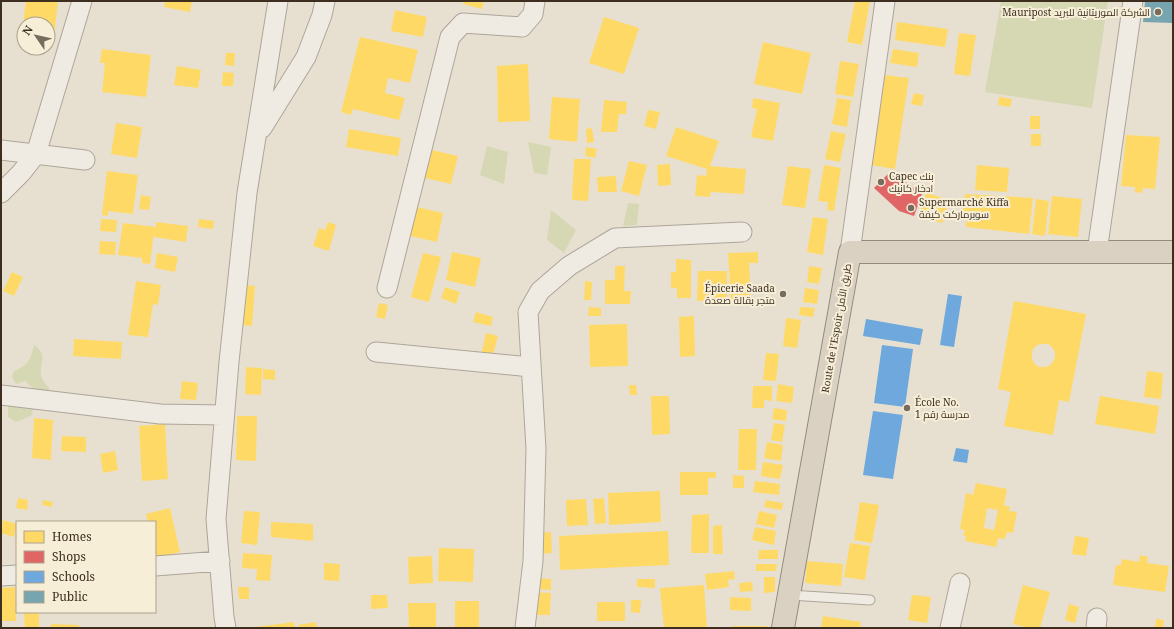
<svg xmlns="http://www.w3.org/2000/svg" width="1174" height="629" font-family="'Noto Serif',Cairo,serif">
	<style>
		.green { fill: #d6d7b3 }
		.homes { fill: #ffd966; fill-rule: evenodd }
		.shops { fill: #e06666 }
		.schools { fill: #6fa8dc }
		.public { fill: #76a5af }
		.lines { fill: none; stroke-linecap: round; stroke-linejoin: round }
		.lane-casing { stroke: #ada599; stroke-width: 11 }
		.street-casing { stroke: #ada599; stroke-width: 21 }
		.highway-casing { stroke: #928b80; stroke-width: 24 }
		.lane { stroke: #efebe3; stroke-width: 9 }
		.street { stroke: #efebe3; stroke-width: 19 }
		.highway { stroke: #dad1c2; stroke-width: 22 }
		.poi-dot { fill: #786c5e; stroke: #f7eed8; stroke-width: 1.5 }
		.labels { text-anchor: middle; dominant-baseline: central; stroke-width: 4; stroke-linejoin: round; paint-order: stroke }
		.poi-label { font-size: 10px; fill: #3d2e20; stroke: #f7eed8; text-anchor: start }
		.street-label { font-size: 10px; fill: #3d2e20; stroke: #f7eed8 }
	</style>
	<rect width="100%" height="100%" fill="#e7e0d1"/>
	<path class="green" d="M1001 1H1108L1092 108 985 92Z
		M528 142 551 147 547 175 534 173Z
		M487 146 508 152 504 184 480 175Z
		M628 203 639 204 637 225 623 226Z
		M551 210 576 230 564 253 547 240Z
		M34 345C49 356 39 362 41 375 43 381 46 385 50 389L44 396 34 389 25 381 16 384 12 377 14 371C29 365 30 360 34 345Z
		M8 401 35 405 31 416 16 422 8 417Z"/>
	<path class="homes" d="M26 1H58L54 35 48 34V24H23Z
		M165 1H192L190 12 164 7Z
		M464 1H484L482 9 463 4Z
		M855 1H870L862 45 847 42Z
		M395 10 427 17 423 37 391 31Z
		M604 17 639 28 624 74 589 63Z
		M897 22 948 29 945 47 895 40Z
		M959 33 976 35 970 76 954 74Z
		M360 37 418 50 410 83 388 78 385 93 405 98 399 120 353 109 351 115 341 112Z
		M763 42 811 53 802 94 754 84Z
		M102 49 151 55 146 97 102 92 105 63H100Z
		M893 49 919 53 917 67 890 63Z
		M226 53H235L234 66 225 65Z
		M840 61 859 64 853 97 835 94Z
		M528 64 530 121 498 122 497 66Z
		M177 66 201 70 198 88 174 85Z
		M223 72 234 73 233 86H222Z
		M884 75 909 78 895 169 871 165Z
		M914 93 924 95 922 106 911 104Z
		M552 97 580 99 577 142 549 139Z
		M999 97 1012 99 1010 107 998 105Z
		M753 98 780 103 773 141 751 137 757 109 752 108Z
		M837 98 851 100 847 127 832 124Z
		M604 100 627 102 626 114H619L617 132H601Z
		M648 110 660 112 656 129 644 126Z
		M1030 116H1040V129H1030Z
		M116 123 142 127 137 158 111 154Z
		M676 127 719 141 710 166 746 169 744 194 711 192 710 197 695 196 697 175 706 176 707 169 666 156Z
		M592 128 594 142 587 143 586 129Z
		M349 129 401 138 398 156 346 147Z
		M831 131 846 134 840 162 825 159Z
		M1031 134H1041V146H1031Z
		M1126 135 1160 137 1155 189 1143 188 1142 193 1135 192V187L1121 186Z
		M586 147 597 149 595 158 585 156Z
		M427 149 458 156 451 184 421 177Z
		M574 159H591L588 201 572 200Z
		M629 161 647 165 639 196 621 191Z
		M670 164 671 185 658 186 657 165Z
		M824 165 841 168 834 211 827 210 828 202 818 201Z
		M977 165 1009 168 1007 192 975 190Z
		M788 166 811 169 805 208 782 205Z
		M107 171 138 175 133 214 108 211V216L102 215Z
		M616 176 617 192H598L597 177Z
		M926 193 950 200 942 223 919 216Z
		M965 194 1033 198 1029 234 966 227 967 216H962Z
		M141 195 151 197 149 210 139 209Z
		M1052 196 1082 199 1078 237 1048 234Z
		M1036 199 1049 201 1045 236 1032 234Z
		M412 206 443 213 437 242 406 235Z
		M813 217 828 219 823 255 807 252Z
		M101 219 117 220 116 232 100 231Z
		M199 219 214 221 213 229 198 227Z
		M156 222 188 226 186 242 154 237V232L150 264 142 263V258L118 255 123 223 156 227Z
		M328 222 336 225 329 251 313 246 319 228 325 230Z
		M100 241 116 242 115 255 99 254Z
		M452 252 481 258 475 287 446 280Z
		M758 252V263H749L751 300 731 301 728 253Z
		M157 253 178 257 175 272 155 268Z
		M423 253 441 257 429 302 411 297Z
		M676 259 691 260V298H677V288H671V272H676Z
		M615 266H625L624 291H631L630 304H605V280H615Z
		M809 266 822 268 819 284 807 282Z
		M698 271H727V301H697Z
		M12 272 23 277 14 296 3 291Z
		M136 281 161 285 158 305 153 304 148 337 128 335Z
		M585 281 592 282 591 300H584Z
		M244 285 255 286 252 326 241 325Z
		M445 287 460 292 456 304 441 298Z
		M805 288 819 290 817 304 803 302Z
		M1014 301 1086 314 1069 402 1059 400 1053 435 1004 426 1011 392 998 389ZM1042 344H1048L1052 347 1055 352V357L1053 362 1049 366 1045 367H1039L1035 364 1032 359V354L1033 349 1037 345Z
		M379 303 388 305 385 319 376 317Z
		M589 307 601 308V316H588Z
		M800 307 815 308 813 317 799 315Z
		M476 312 493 317 491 326 473 322Z
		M694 316 695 356 680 357 679 317Z
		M786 318 801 320 797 348 783 346Z
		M627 324 628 366 590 367 589 325Z
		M486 333 498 336 492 359 481 356Z
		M74 339 122 342 121 359 73 356Z
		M766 353 779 354 776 381 763 380Z
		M246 367 262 368 261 395 245 394Z
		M263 369 275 370V380L263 379Z
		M1147 371 1163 373 1161 399 1144 397Z
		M182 381 198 383 196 400 180 399Z
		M778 384 794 387 792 403 776 401Z
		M629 385H636L637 395H630Z
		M753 386H772V401L764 400V408H752Z
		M651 396H669L670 434 652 435Z
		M1100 396 1159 406 1155 434 1095 424Z
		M774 408 787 410 786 421 772 419Z
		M237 416H257L256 461 236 460Z
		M34 418 53 420 51 460 32 458Z
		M774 423 785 425 782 442 771 440Z
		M165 424 168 479 142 481 139 426Z
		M739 429H757L756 470H738Z
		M62 436 86 437V452L61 451Z
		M767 442 783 445 781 461 764 458Z
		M115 451 118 470 103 473 100 454Z
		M763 462 783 465 780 479 761 476Z
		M680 472H716V478H708V495H680Z
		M733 475 744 476V488H733Z
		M755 481 780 484 779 495 753 492Z
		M976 483 1007 489 1004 505 1010 507 1009 511 1017 512 1013 533 1007 532 1005 539 998 538 996 547 965 541 966 536H963L965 530 960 529 966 493 973 495ZM987 508 998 510 994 530 984 528Z
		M660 491 661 522 609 525 608 493Z
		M18 498 28 500 27 510 16 508Z
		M604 498 606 523 595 524 593 499Z
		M586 499 588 525 567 526 566 500Z
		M43 500 53 502 52 507 42 505Z
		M766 500 783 503 782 510 764 507Z
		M860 502 879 505 872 543 854 540Z
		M170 508 180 552 156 558 155 552V522H148L146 514Z
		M244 511 260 512 257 545 241 543Z
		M759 511 777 515 774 528 756 524Z
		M709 514V553H691L692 515Z
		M3 520 17 524 14 537 1 533Z
		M271 522 313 524V541L271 537Z
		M722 525 723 554H713V526Z
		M755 527 776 531 774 545 752 540Z
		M668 531 669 565 560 570 559 536Z
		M551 532 552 553 540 554 539 533Z
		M1075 536 1089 538 1086 556 1072 554Z
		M850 543 870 546 865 580 844 577Z
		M439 548 474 549 473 582 438 581Z
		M759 550H778V559H758Z
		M243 553 272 555 270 581 256 580 257 569 242 568Z
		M1140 555 1148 557 1147 563 1169 566 1165 592 1113 585 1116 565H1121L1122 559 1139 562Z
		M432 556 433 583 409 584 408 557Z
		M807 561 843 564 841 586 805 583Z
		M324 563 340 564 339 581 324 580Z
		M756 564H777L776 571H756Z
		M734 571 735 579 728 580 729 587 707 590 705 574Z
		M764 577H775V592L764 593Z
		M532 578 551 579V590L532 589Z
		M637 579H655V588L637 587Z
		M752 582 753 591 740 592 739 583Z
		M704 585 707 628H664L660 588Z
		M1023 585 1050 592 1040 628H1029L1013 624Z
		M15 587 16 621H1V588Z
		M238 587H249V599H239Z
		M531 592 551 593 550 615H530Z
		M371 595H387L388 608 371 609Z
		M912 595 931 597 927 623 908 620Z
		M730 597 751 598V611L730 610Z
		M631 600H641L640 613 631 612Z
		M455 601H479V628H455Z
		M597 602H625V621H597Z
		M408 603H436V628H409Z
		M1069 604 1079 607 1075 623 1065 620Z
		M24 612H39V628H25Z
		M823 616 861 622 860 628H821Z
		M1156 619 1164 620 1163 628H1155Z
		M294 622 295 628H255V627Z
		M316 622 317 628H299L298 625Z
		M51 624 79 625V628H51Z
		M733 626H767V628H733Z"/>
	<path class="shops" d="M891 171 922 194 914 216 899 211 874 188Z"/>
	<path class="schools" d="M948 294 962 296 954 347 940 345Z
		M866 319 923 329 920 345 863 336Z
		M882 345 913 349 905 407 874 403Z
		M873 411 903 415 893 479 863 475Z
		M956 448 969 450 967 463 953 461Z"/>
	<path class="public" d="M1145 1H1173V23L1143 22Z"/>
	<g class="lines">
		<g class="lane-casing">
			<path id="lane" d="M789 595 870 600"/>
		</g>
		<g class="street-casing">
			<path id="street" d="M262 128 306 57 322 15 325 1
				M1 150 85 160
				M1 193 21 173 36 154 82 1
				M850 252 885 1
				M1097 252 1133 1
				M387 288 450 37 463 23 522 27 533 14 535 1
				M376 352 531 367
				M1 395 160 414 224 415
				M155 566 220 561
				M1 576 17 575
				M226 628 224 617 216 519 229 362 247 193 278 1
				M525 628 533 561 536 449 528 312 540 291 569 266 615 238 742 232
				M950 628 960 583
				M1096 628 1097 618"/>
		</g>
		<g class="highway-casing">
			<path id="highway" d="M783 628 850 252H1173"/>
		</g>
		<use href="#lane" class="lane"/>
		<use href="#street" class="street"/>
		<use href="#highway" class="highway"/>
	</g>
	<g class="poi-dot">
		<circle cx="1158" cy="12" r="4"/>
		<circle cx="881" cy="182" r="4"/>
		<circle cx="911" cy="208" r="4"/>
		<circle cx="783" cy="294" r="4"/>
		<circle cx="907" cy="408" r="4"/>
	</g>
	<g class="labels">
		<g class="poi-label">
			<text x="1150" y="12" text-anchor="end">Mauripost الشركة الموريتانية للبريد</text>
			<text x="889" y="176">Capec بنك<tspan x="889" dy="12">ادخار كانيك</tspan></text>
			<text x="919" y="202">Supermarché Kiffa<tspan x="919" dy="12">سوبرماركت كيفة</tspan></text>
			<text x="775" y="288" text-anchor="end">Épicerie Saada<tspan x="775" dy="12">متجر بقالة صعدة</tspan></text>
			<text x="915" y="402">École No.<tspan x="915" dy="12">1 مدرسة رقم</tspan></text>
		</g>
		<g class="street-label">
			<text transform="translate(836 328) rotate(-80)">Route de l’Espoir طريق الأمل</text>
		</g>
	</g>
	<rect width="1174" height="629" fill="none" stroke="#3d2e20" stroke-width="4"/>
	<rect x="16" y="521" width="140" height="92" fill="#f7eed8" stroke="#ada18e"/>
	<rect x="24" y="531" width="20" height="12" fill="#ffd966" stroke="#ada18e"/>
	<text x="52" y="541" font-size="12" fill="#3d2e20">Homes</text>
	<rect x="24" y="551" width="20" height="12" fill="#e06666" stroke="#ada18e"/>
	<text x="52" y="561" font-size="12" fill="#3d2e20">Shops</text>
	<rect x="24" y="571" width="20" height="12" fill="#6fa8dc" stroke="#ada18e"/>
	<text x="52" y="581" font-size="12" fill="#3d2e20">Schools</text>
	<rect x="24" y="591" width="20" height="12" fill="#76a5af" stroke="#ada18e"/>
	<text x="52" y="601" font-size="12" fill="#3d2e20">Public</text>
	<g transform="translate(36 36) rotate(304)"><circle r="19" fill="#f7eed8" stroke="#ada18e"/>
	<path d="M0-3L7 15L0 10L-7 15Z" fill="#786c5e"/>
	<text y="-6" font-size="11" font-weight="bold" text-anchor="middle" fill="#3d2e20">N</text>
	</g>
</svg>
